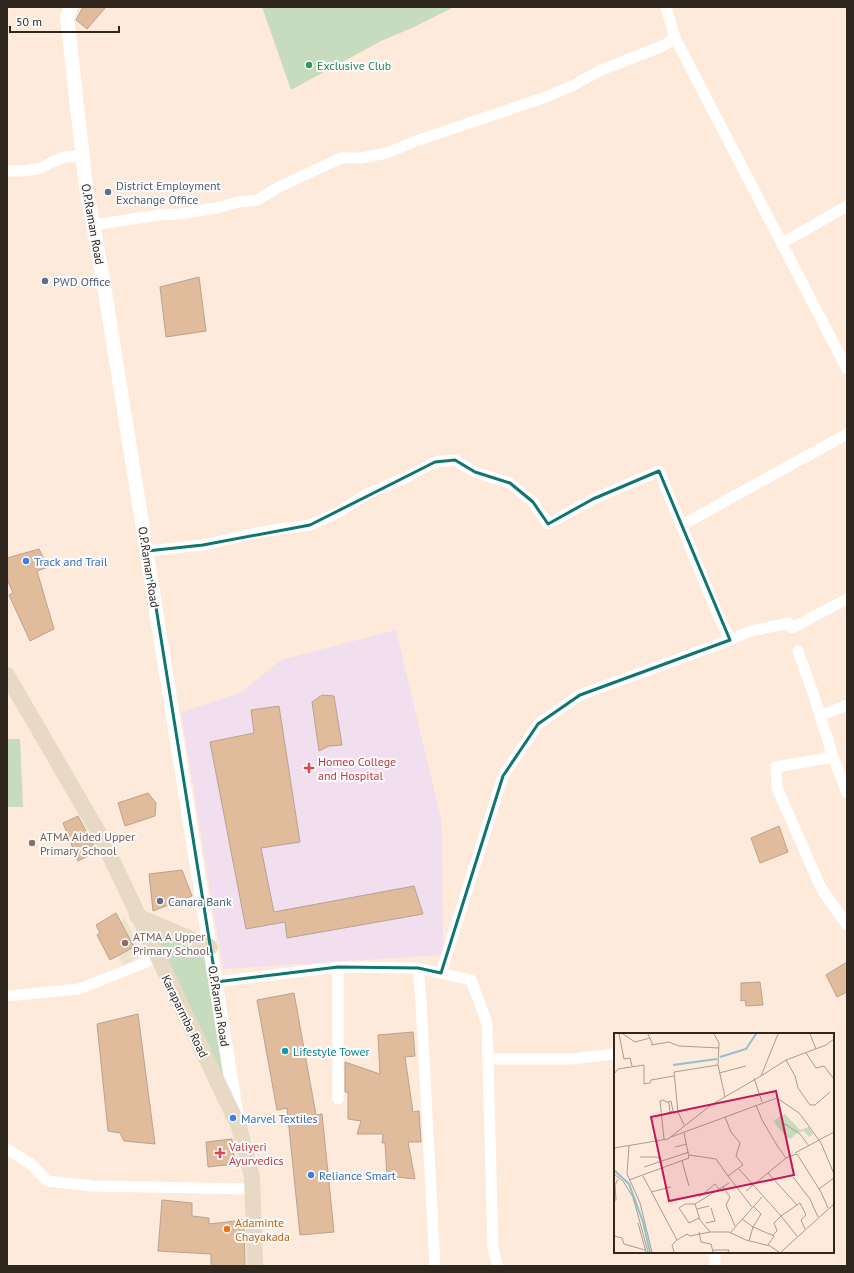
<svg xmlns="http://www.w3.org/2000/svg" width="854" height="1273" font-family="'PT Sans',sans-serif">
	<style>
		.education { fill: #ede4ce }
		.medical { fill: #f1deee }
		.green { fill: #c7dbbe }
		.building { fill: #e0bb9c; stroke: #b9a390 }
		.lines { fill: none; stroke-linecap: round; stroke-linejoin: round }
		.minor { stroke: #fff; stroke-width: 11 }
		.tertiary { stroke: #fff; stroke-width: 14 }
		.secondary { stroke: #e7d9c3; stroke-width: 16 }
		.marked { fill: none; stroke: #0f766e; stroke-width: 3; stroke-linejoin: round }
		.leisure-dot { fill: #2e9e5b; stroke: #fcfcfc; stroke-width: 1.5 }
		.service-dot { fill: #5c6f8a; stroke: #fcfcfc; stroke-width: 1.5 }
		.shop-dot { fill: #3f7fe0; stroke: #fcfcfc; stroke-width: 1.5 }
		.health-dot { fill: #e0444e; stroke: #fcfcfc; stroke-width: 1.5 }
		.education-dot { fill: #8d6e63; stroke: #fcfcfc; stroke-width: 1.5 }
		.culture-dot { fill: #0f9aa8; stroke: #fcfcfc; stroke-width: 1.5 }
		.food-dot { fill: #e8710a; stroke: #fcfcfc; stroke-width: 1.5 }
		.labels { text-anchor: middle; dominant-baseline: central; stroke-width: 4; stroke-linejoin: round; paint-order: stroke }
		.leisure-label { font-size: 12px; fill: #27864d; stroke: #fcfcfc; text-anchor: start }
		.service-label { font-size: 12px; fill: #4e5e75; stroke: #fcfcfc; text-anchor: start }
		.street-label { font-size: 12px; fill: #2f261e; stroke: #fcfcfc }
		.shop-label { font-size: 12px; fill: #366cbe; stroke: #fcfcfc; text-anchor: start }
		.health-label { font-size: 12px; fill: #be3a42; stroke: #fcfcfc; text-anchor: start }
		.education-label { font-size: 12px; fill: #785e54; stroke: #fcfcfc; text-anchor: start }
		.culture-label { font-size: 12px; fill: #0d838f; stroke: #fcfcfc; text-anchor: start }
		.food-label { font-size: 12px; fill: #c56008; stroke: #fcfcfc; text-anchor: start }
		.inset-river { fill: none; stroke: #8bc3cf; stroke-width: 2 }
		.inset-road { fill: none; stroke: #ab9c8f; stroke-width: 1 }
		.view { fill: #c2185b; fill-opacity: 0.15; stroke: #c2185b; stroke-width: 2 }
		.inset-edge { fill: none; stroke: #2f261e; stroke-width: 2 }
	</style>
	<rect width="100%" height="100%" fill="#feeada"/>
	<path class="education" d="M125 918 142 954 123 967 108 931Z"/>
	<path class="medical" d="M396 630 442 823 443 955 223 969 181 712 240 693 281 660Z"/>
	<path class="green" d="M262 7H454L414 27 381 41 291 90Z
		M7 739H20L23 807H7Z
		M146 924 210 947 228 1092Z"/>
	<path class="building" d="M83 7H106L87 29 76 20Z
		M199 277 206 331 166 337 160 287Z
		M39 549 48 567 37 571 54 629 30 641 9 595 13 593 7 579V558Z
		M322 695 334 696 342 745 329 746 319 751 312 702Z
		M279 706 300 842 261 848 274 912 414 886 423 914 287 938 285 922 246 929 210 742 254 733 251 710Z
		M148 793 156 803 155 816 125 826 118 803Z
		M78 816 97 851 78 861 63 823Z
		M779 826 788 852 760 863 751 838Z
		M182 870 192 896 153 911 149 874Z
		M116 913 134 947 110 960 97 935 100 933 96 925Z
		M847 962V992L837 997 826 975Z
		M760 982 763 1005 746 1006 745 1000 741 1001V983Z
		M294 993 316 1115 322 1114 334 1232 300 1235 287 1108 277 1110 257 1000Z
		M138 1014 155 1144 124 1141 120 1133 108 1131 97 1024Z
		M413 1032 415 1056 405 1057 413 1112 419 1111 421 1142H408L415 1179 387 1176 385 1143H382L383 1134H357L361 1121 348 1119V1092H345V1062L380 1074 378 1035Z
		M232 1139 235 1164 208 1167 206 1142Z
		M162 1200 192 1203V1216L209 1218V1224L244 1220 245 1266H211V1254L158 1251Z"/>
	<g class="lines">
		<path class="minor" d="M675 38 847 369
			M7 171H24L41 168 52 162 65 157 83 156
			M93 225 159 215 179 214 216 208 238 202 257 200 279 187 341 158H361L387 153 416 141 546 97 574 85 601 70 663 46 675 38 666 7
			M782 243 847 206
			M682 525 847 434
			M147 551 203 545 266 531 310 525 337 513 369 493 403 479 435 462 455 460 475 472 510 483 533 502 548 524 593 499 659 471 718 615 730 640 751 631 789 623 792 628 847 599
			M798 651 814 696 833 757 847 793
			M820 716 847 705
			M833 757 776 767 777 788 821 888 847 925
			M338 967V1099
			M418 968 421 1002 435 1266
			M441 973 503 776 538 724 580 695 730 640
			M216 982 338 967 418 968 471 980 487 1023 493 1249 498 1266
			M7 996 79 989 157 958
			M488 1059H571L615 1054
			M7 1149 31 1164 47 1181 93 1186 252 1189
			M715 1252V1266"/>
		<path class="tertiary" d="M71 7 67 17 86 187 102 273 237 1117"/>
		<path class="secondary" d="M7 675 101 837 239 1127 252 1177 255 1266
			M137 916 210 947"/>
	</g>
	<path class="marked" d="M455 460 475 472 510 483 533 502 548 524 593 499 659 471 730 640 580 695 538 724 503 776 441 973 418 968 338 967 216 982 147 551 203 545 310 525 435 462Z"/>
	<circle class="leisure-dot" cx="309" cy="65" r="4"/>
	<g class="service-dot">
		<circle cx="108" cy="192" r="4"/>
		<circle cx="45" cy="281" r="4"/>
		<circle cx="160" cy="901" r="4"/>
	</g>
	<g class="shop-dot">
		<circle cx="26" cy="561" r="4"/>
		<circle cx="233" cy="1118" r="4"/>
		<circle cx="311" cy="1175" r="4"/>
	</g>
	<g class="health-dot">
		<path d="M307 762h4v4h4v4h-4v4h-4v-4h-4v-4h4z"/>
		<path d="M218 1147h4v4h4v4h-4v4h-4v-4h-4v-4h4z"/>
	</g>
	<g class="education-dot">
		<circle cx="32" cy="843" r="4"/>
		<circle cx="125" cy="943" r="4"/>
	</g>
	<circle class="culture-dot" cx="285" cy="1051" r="4"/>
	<circle class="food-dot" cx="227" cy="1229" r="4"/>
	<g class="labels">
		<g class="leisure-label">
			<text x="317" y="65">Exclusive Club</text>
		</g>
		<g class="service-label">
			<text x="116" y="185">District Employment<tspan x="116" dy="14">Exchange Office</tspan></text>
			<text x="53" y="281">PWD Office</text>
			<text x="168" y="901">Canara Bank</text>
		</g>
		<g class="street-label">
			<text transform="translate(93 224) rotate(80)">O.P.Raman Road</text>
			<text transform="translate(149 567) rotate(81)">O.P.Raman Road</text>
			<text transform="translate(219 1006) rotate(81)">O.P.Raman Road</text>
			<text transform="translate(185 1016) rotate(64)">Karaparmba Road</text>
		</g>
		<g class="shop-label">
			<text x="34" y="561">Track and Trail</text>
			<text x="241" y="1118">Marvel Textiles</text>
			<text x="319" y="1175">Reliance Smart</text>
		</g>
		<g class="health-label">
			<text x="318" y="761">Homeo College<tspan x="318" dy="14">and Hospital</tspan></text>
			<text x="229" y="1146">Valiyeri<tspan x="229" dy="14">Ayurvedics</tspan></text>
		</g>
		<g class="education-label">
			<text x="40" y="836">ATMA Aided Upper<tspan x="40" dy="14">Primary School</tspan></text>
			<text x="133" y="936">ATMA A Upper<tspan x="133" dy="14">Primary School</tspan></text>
		</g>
		<g class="culture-label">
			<text x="293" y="1051">Lifestyle Tower</text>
		</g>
		<g class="food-label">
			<text x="235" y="1222">Adaminte<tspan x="235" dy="14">Chayakada</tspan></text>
		</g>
	</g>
	<g transform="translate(614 1033)">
		<rect width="220" height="220" fill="#feeada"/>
		<path d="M171 81 186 97 195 94 199 101 195 104 190 98 183 100 177 106 172 104 159 88Z" fill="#c7dbbe"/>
		<path class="inset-river" d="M106 24 132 16 142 1M59 32 103 26M0 137 15 151 29 189 36 219"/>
		<path class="inset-road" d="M5 1 10 26 16 25 18 33M9 1 21 9 36 5M34 1 39 12M100 1 105 10 104 32 111 64M196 1 202 16M37 12 55 9 65 13 105 15M192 20 202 35 210 33 220 46M172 27 181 43 184 55 196 72H201L216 59M105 40 132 33M0 41 4 36 30 32V51L36 50 37 47 60 43M147 43 172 27 212 12 220 6M140 45 148 69M54 69 57 68 59 78 56 79M142 72 148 87 164 114 172 125 183 121 207 159 214 175M49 82 56 79 55 70 49 67 46 68 50 106M111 84 117 99 126 110 122 123 129 132 114 143 138 174M70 92 64 79 60 39 104 32M169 92 171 91 186 101 195 113M57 104 163 65 185 80 194 92 207 110 220 141M15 113 13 141 26 170 38 219M61 114 73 111M0 115 54 106 97 72 147 43 164 1M181 120 220 99M75 122 102 126 114 143M26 124H44L46 127M68 128 75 153M30 134 75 119M125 136 167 183 183 172M154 140 183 172 186 170 192 182 187 187 191 196M0 141 9 148 19 164 34 219M29 143 63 207 58 212 60 219M179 144 196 166 204 184M15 147 75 125 70 100M115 150 81 171 86 187 96 199H115L132 207 156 213 165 219M109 154 116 164 112 172 121 193M205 156 220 145M132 158 172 125M37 159 57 154M85 164 101 151 105 156M0 167H2L1 152 4 146M81 171H71L65 175 75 190 85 185M139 173 147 181 139 194 160 203 154 212M83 176 95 173M128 186 139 194 135 208M24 190 32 219M92 190 101 188 97 175M85 199 87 209 97 211 99 219M116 200 148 164M159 202 163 198 160 190 167 183 183 203M0 203 8 205 10 211 31 217M63 207 73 201 76 203 96 199M99 217H115L114 219M167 219 220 171"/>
		<path class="view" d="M162 58 180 142 55 168 37 84Z"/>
		<rect width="220" height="220" class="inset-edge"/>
	</g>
	<rect width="854" height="1273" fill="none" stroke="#2f261e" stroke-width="16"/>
	<path d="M10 26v6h109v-6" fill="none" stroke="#2f261e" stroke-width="2"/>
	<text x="16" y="26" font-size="12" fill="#2f261e" stroke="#fcfcfc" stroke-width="3" paint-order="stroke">50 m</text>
</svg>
